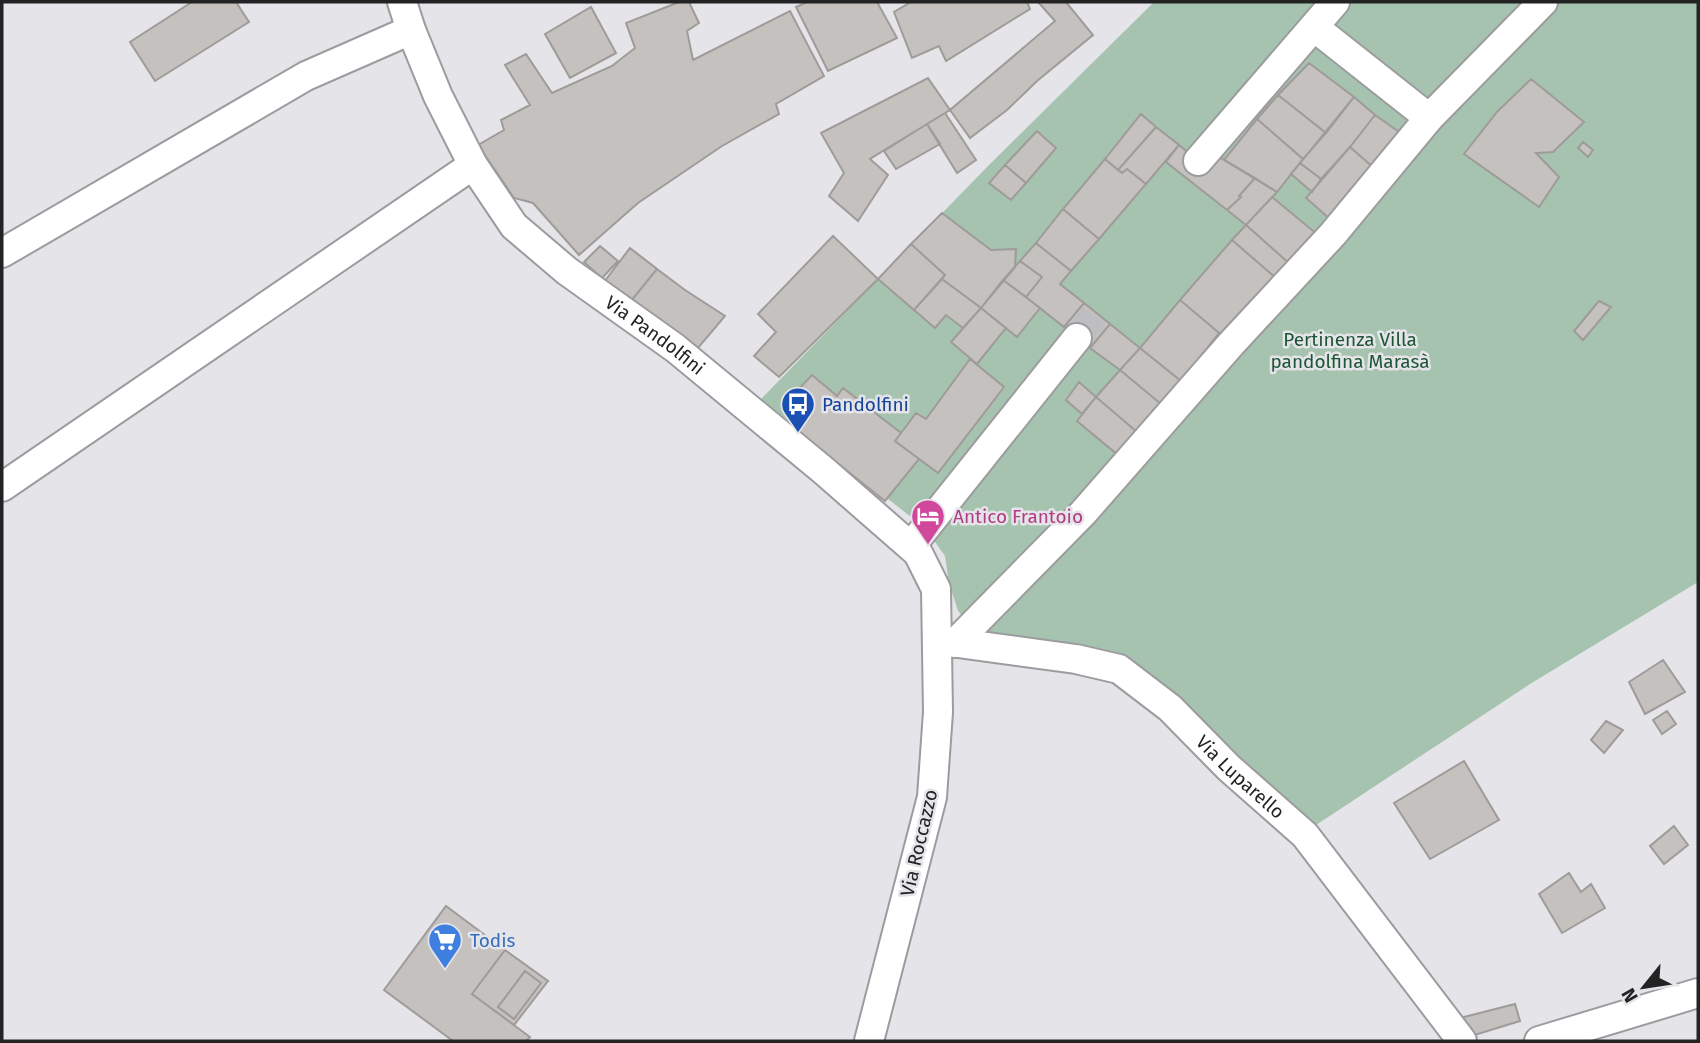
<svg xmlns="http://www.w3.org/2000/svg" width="1700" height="1043" font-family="'Fira Sans',sans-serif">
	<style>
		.green { fill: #a6c3af }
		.building { fill: #c4c1bf; stroke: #9e9b99; stroke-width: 2; fill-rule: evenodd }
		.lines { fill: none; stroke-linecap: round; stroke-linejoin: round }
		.minor-tunnel { stroke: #bebec2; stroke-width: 28; stroke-dasharray: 28 14; stroke-linecap: butt }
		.minor-casing { stroke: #9c9c9f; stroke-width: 32 }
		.minor { stroke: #fff; stroke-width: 28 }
		.labels { text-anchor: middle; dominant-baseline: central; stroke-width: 5; stroke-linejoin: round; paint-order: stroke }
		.street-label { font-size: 19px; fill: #232324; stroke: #e5e5e9 }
		.park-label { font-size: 19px; fill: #1d5635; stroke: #e5e5e9 }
		.transit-label { font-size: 19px; fill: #164399; stroke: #e5e5e9; text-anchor: start }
		.hotel-label { font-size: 19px; fill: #b23c85; stroke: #e5e5e9; text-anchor: start }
		.shop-label { font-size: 19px; fill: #366cbe; stroke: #e5e5e9; text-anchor: start }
	</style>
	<rect width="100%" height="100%" fill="#e5e5e9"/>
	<path class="green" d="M1154 2H1698V582L1530 684 1316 825 1227 746 1183 702 1110 653 1046 640 1007 641 981 634 958 611 949 583 945 556 925 528 761 399 988 166Z"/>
	<path class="building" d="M192 2H236L249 22 155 81 130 42Z
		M679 2H689L699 23 687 31 693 60 790 11 824 76 776 104 779 114 722 146 638 203 579 255 533 203 514 198 478 145 504 130 501 120 530 105 505 65 526 54 552 93 612 66 635 48 626 23Z
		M807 2H877L897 38 828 71 796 7Z
		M911 2H1027L1030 9 946 61 939 46 912 58 894 12Z
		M1038 2H1066L1093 35 1037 81 1007 110 970 138 950 110 1055 21Z
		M591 7 616 53 570 78 545 34Z
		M1309 63 1354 97 1326 133 1278 95Z
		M928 78 950 110 870 159 888 175 858 221 829 196 844 173 821 133Z
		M1531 79 1584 122 1553 152 1536 153 1559 177 1539 207 1464 154 1497 112Z
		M1278 95 1326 133 1303 159 1257 119Z
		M1354 97 1375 115 1350 147 1321 179 1300 163Z
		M945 113 976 160 957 173 927 124Z
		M1141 114 1156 127 1118 170 1105 159Z
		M1375 115 1402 134 1374 168 1350 147Z
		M1257 119 1303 159 1277 192 1224 160Z
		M927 124 940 144 896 169 884 151Z
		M1156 127 1179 145 1146 184 1127 169 1122 173 1118 170Z
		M1037 131 1056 148 1026 183 1005 165Z
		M1583 142 1593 150 1588 157 1578 148Z
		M1179 145 1206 167 1216 155 1255 178 1239 196 1241 197 1227 210 1166 162Z
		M1350 147 1374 168 1331 220 1306 198Z
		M1105 159 1122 173 1127 169 1146 184 1099 239 1063 209Z
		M1300 163 1321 179 1312 192 1291 174Z
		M1005 165 1026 183 1011 200 989 183Z
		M1255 178 1277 192 1246 225 1227 210 1241 197 1239 196Z
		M1272 197 1318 235 1291 265 1246 225Z
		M1063 209 1099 239 1071 271 1036 243Z
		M942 213 991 250 1016 249 1015 267 981 308 942 279 945 275 911 244Z
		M1246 225 1291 265 1277 279 1232 240Z
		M833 236 878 279 779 377 754 356 776 332 758 314Z
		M1232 240 1277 279 1225 338 1180 300Z
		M1036 243 1071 271 1060 284 1084 303 1064 327 1026 297 1042 277 1020 261Z
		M911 244 945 275 914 310 878 279Z
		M600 246 618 261 602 278 584 262Z
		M630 248 657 269 631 301 604 282Z
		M1020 261 1042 277 1026 297 1003 280Z
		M657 269 685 290 725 316 698 348 631 301Z
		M942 279 981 308 963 328 946 315 935 328 914 310Z
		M1003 280 1040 308 1017 337 981 308Z
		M1180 300 1219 333 1181 381 1140 348Z
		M1599 301 1611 307 1583 340 1574 331Z
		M1084 303 1110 324 1090 348 1064 327Z
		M981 308 1006 328 977 364 951 342Z
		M1110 324 1140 348 1120 370 1090 348Z
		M1140 348 1181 381 1161 404 1120 370Z
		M970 359 1004 387 938 473 895 441 916 413 926 419Z
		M1120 370 1161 404 1137 432 1096 397Z
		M812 375 837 396 843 388 901 433 895 441 919 459 885 501 792 427 811 406 796 392Z
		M1079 382 1096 397 1082 414 1066 400Z
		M1096 397 1137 432 1118 455 1077 421Z
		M1663 660 1685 692 1645 714 1629 682Z
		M1667 711 1676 724 1662 734 1653 720Z
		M1606 721 1623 730 1604 753 1591 740Z
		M1464 761 1499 820 1430 859 1394 803Z
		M1674 826 1688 845 1664 864 1650 846Z
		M1569 873 1581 892 1591 884 1605 908 1562 933 1539 894Z
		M446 906 505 950 472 994 530 1037 526 1041H453L384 990Z
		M505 950 548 981 514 1025 472 994ZM525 971 541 983 514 1019 498 1007Z
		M525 971 541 983 514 1019 498 1007Z
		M1515 1004 1520 1021 1468 1037 1464 1017Z"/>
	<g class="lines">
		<path class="minor-tunnel" d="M1077 338 1096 313"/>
		<g class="minor-casing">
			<g id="minor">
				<path id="s1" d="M402 2 411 30 438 96 473 165 514 226 567 271 675 348 823 470 918 553 936 589 938 712 932 797 869 1041"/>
				<path d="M1429 118 1543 2"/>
				<path d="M1198 161 1335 2"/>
				<path d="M2 253 306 76 411 30"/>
				<path d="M2 487 473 165"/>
				<path d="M911 546 1077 338"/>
				<path id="s2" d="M943 641 1076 659 1119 669 1170 708 1229 768 1305 835 1462 1041"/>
				<path d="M955 643 1083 513 1231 344 1333 234 1429 118 1314 27"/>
				<path d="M1539 1041 1698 993"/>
			</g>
		</g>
		<use href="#minor" class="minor"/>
	</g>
	<defs>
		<g id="bus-pin" transform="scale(1.75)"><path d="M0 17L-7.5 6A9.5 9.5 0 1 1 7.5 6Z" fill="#1a4fb4" stroke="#e5e5e9"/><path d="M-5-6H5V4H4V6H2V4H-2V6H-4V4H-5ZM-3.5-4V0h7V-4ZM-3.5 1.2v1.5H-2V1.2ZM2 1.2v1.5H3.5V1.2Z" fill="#fff"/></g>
		<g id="hotel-pin" transform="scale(1.75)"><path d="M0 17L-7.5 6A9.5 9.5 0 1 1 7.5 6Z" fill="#d1479c" stroke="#e5e5e9"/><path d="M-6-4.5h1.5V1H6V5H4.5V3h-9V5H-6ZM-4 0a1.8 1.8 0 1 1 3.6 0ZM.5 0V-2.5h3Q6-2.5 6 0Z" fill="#fff"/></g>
		<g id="supermarket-pin" transform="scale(1.75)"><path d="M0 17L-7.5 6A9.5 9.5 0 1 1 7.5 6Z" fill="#3f7fe0" stroke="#e5e5e9"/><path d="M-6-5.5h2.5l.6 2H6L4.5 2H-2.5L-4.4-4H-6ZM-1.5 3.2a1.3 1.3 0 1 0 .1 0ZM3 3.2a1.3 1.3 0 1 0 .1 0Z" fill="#fff"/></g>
	</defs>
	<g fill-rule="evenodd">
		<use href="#bus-pin" x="798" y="404"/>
		<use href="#hotel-pin" x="928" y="516"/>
		<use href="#supermarket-pin" x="445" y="940"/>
	</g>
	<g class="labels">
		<g class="street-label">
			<text stroke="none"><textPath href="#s1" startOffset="430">Via Pandolfini</textPath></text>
			<text stroke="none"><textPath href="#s2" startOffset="341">Via Luparello</textPath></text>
			<text transform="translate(919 843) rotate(-77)">Via Roccazzo</text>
		</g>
		<g class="park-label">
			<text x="1350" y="339">Pertinenza Villa<tspan x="1350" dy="22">pandolfina Marasà</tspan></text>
		</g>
		<g class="transit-label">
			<text x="822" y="404">Pandolfini</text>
		</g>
		<g class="hotel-label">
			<text x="953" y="516">Antico Frantoio</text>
		</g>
		<g class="shop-label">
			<text x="470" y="940">Todis</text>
		</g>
	</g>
	<rect width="1700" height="1043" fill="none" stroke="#232324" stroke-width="7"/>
	<g transform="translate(1644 987) rotate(240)" stroke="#e5e5e9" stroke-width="5" paint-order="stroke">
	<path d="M0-5L12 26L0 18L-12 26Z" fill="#232324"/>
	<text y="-10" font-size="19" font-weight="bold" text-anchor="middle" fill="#232324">N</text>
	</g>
</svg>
